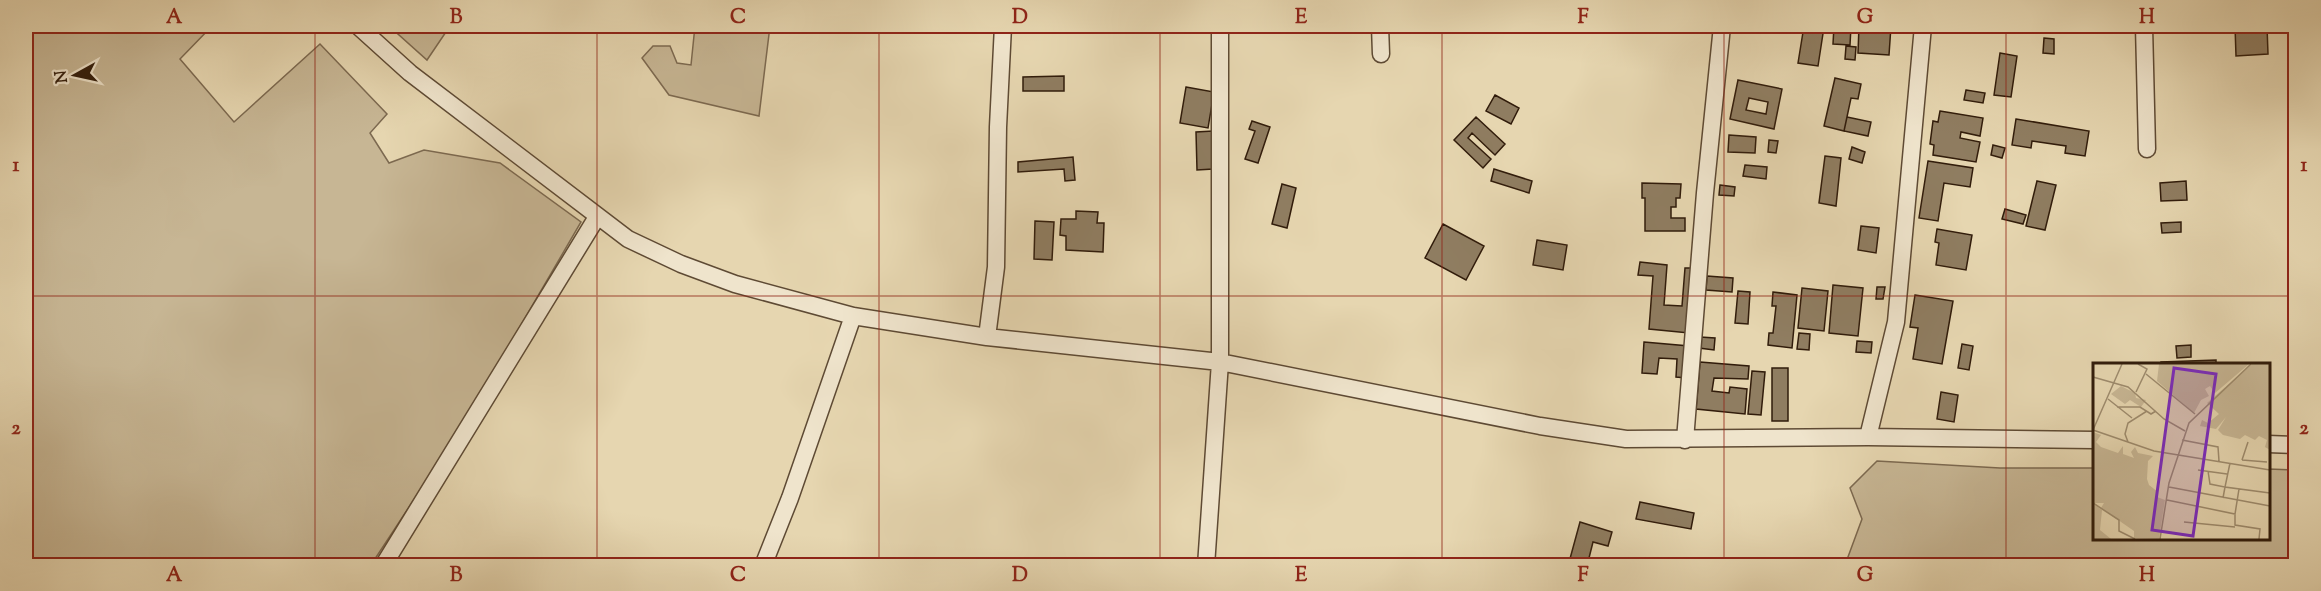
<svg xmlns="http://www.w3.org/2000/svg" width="2321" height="591" font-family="'Sorts Mill Goudy',serif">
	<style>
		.green { fill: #c7b694; stroke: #7c6950; stroke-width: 1.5 }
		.building { fill: #8f7d61; stroke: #311c0b; stroke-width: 1.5; fill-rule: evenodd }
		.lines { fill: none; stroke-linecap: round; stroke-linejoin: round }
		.minor-casing { stroke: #5e4a34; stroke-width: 19 }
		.minor { stroke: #efe4cc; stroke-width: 16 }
		.grid { fill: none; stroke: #8f2418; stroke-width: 1.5; stroke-opacity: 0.55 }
		.inset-road { fill: none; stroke: #9e8c6e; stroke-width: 1.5 }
		.view { fill: #7b2cbf; fill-opacity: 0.15; stroke: #7b2cbf; stroke-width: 3 }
		.inset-edge { fill: none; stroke: #311c0b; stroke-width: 3 }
		.neatline { fill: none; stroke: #8f2418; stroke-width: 2 }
		.grid-label { font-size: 20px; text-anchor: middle; font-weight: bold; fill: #8f2418 }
	</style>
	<rect width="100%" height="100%" fill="#e6d6b0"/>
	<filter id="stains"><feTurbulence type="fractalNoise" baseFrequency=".00333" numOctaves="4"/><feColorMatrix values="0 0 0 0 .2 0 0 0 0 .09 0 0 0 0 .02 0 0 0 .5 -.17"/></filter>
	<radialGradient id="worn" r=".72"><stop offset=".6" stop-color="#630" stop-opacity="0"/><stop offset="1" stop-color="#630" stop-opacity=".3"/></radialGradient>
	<path class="green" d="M26 26H212L180 59 234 122 320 44 387 114 370 133 389 163 424 150 500 163 581 222 461 428 371 565H26Z
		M389 26H450L427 60Z
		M695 26H770L759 116 669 95 642 58 653 46H670L677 63 691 65Z
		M1877 461 2000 468H2094V538H2268L2269 469 2295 470V565H1845L1862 519 1850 488Z"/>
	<path class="building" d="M1804 26 1824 27 1818 66 1798 63Z
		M1834 26H1851L1850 45 1833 44Z
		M1859 26H1891L1889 55 1858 53Z
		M2235 26H2267L2268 54 2236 56Z
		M2044 38 2054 39V54L2043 53Z
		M1846 46 1856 47 1855 60 1845 59Z
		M2000 53 2017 56 2011 97 1994 95Z
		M1064 76V91H1023V77Z
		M1835 78 1861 84 1858 99 1851 98 1844 131 1824 126Z
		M1738 80 1782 89 1774 129 1730 119ZM1749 98 1768 102 1766 114 1746 110Z
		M1186 87 1214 92 1208 128 1180 123Z
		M1966 90 1985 93 1983 103 1964 100Z
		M1495 95 1519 108 1511 124 1486 111Z
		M1940 111 1983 118 1980 136 1961 132 1960 138 1980 142 1976 162 1933 155 1934 145 1930 144 1933 121 1938 122Z
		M1476 117 1505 144 1495 155 1472 133 1468 138 1491 159 1483 168 1454 140Z
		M1847 117 1871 122 1868 136 1844 131Z
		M2016 119 2089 131 2085 156 2065 153 2066 146 2032 141 2031 148 2012 145Z
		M1252 121 1270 127 1258 163 1245 159 1255 131 1249 129Z
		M1213 131V169L1197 170 1196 132Z
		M1729 135 1756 137 1755 153 1728 152Z
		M1769 140 1778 141 1776 153 1768 152Z
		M1993 145 2005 148 2002 158 1991 155Z
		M1852 147 1865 152 1862 163 1849 159Z
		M1825 156 1841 158 1836 206 1819 203Z
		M1073 157 1075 180 1065 181 1064 169 1018 172V162Z
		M1928 161 1973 168 1970 187 1944 183 1938 221 1919 218Z
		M1745 165 1767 167 1766 179 1743 176Z
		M1494 169 1532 181 1529 193 1491 181Z
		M2037 181 2056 185 2045 230 2026 226Z
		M2186 181 2187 200 2161 201 2160 183Z
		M1642 183 1681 184 1680 198H1676V207H1671V218H1685V231H1645V198H1642Z
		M1282 184 1296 188 1287 228 1272 224Z
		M1720 185 1735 187 1734 196 1719 195Z
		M2005 209 2026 215 2023 224 2002 219Z
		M1076 211 1098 212 1097 223H1104L1103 252 1066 250V236L1060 235 1061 219H1076Z
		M1035 221 1054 222 1052 260 1034 259Z
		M2181 222V232L2162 233 2161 223Z
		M1443 224 1484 246 1466 280 1425 258Z
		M1861 226 1879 228 1876 253 1858 250Z
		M1937 229 1972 235 1966 270 1936 265 1939 243 1935 242Z
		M1537 240 1567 245 1563 270 1533 265Z
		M1640 262 1667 265 1664 305 1682 306 1685 268H1694L1689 333 1649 329 1653 276 1638 275Z
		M1707 276 1733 278 1732 292 1706 290Z
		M1833 285 1863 288 1858 336 1829 333Z
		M1877 287H1885L1883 299H1876Z
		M1802 288 1828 291 1824 331 1798 328Z
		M1738 291 1750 292 1748 324 1735 323Z
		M1773 292 1797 295 1792 348 1768 345 1769 333H1773L1776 306H1772Z
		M1915 295 1953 301 1942 364 1913 359 1918 328 1910 327Z
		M1799 333 1810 334 1809 350 1797 349Z
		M1700 337 1715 338 1714 350 1699 348Z
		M1857 341 1872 342 1871 353 1856 352Z
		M1644 342 1689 346 1686 378 1676 377 1677 359 1659 358 1657 374 1642 373Z
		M1962 344 1973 346 1969 370 1958 368Z
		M2191 345V357L2177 358 2176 346Z
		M2216 360V364H2161V362Z
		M1700 362 1749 366 1748 379 1714 378 1712 391 1729 393 1730 387 1747 389 1745 414 1696 409Z
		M1772 368H1788V421H1772Z
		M1752 371 1765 372 1761 415 1748 414Z
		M1941 392 1958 395 1954 422 1937 419Z
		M1640 502 1694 513 1691 529 1636 519Z
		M1580 522 1612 532 1608 546 1593 542 1587 566H1568Z"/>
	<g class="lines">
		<g class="minor-casing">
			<path id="minor" d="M358 26 410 73 628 239 681 264 735 284 853 316 987 337 1220 362 1540 426 1626 439 1868 437 2094 440
				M1380 26 1381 54
				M2144 26 2147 149
				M987 337 996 267 998 127 1003 26
				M1868 437 1896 322 1923 26
				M1685 440 1705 193 1722 26
				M2268 444 2296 445
				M383 566 597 217
				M763 566 790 498 853 316
				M1206 566 1220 362V26"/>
		</g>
		<use href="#minor" class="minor"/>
	</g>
	<path class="grid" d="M315 26V566M597 26V566M879 26V566M1160 26V566M1442 26V566M1724 26V566M2006 26V566M26 296H2296"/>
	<g transform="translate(2093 363)">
		<rect width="177" height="177" fill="#e6d6b0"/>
		<path d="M66 1H156L122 30 117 23 112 26 116 33 108 37 101 50 64 18ZM159 1H177V87L172 84 174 77 166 73 162 77 152 72 147 76 130 72 125 67 133 54 123 66 107 63 109 57 115 60 126 51 114 40ZM28 23 42 30 43 35 53 37 48 44 37 37 32 41 18 31ZM0 69 8 72 3 79 8 84 25 90 30 83V91L41 95 38 89 42 84 45 90 60 93 55 98 54 116 56 122 65 129 64 134 72 137 66 176 41 175V168L8 145 11 140H0ZM0 141 9 147 7 167 18 176H0Z" fill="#c7b694"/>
		<path class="inset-road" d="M53 11 102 51M0 14 35 24 71 56 92 68M43 29 54 6 45 1M15 36 39 55M24 44H47L58 51 63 48M0 67 61 88 177 107M0 67 29 1M89 77 125 84 126 98M35 79 32 71 35 60 54 48M149 97 174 99M149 97 155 79M137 100 132 124 177 130M105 107 134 111M115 108 117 121 132 124 130 135M76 124 177 143M74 137 142 151 146 126M0 140 26 157V168L42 176M142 151V162L167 166 166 176M91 159 142 164M67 176 76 120 96 60 158 1"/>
		<path class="view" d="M81 5 123 11 100 173 59 167Z"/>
		<rect width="177" height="177" class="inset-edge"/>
	</g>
	<rect width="2321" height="591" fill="none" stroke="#e6d6b0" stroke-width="66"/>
	<g transform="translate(75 75) rotate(262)" stroke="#efe4cc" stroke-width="4.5" paint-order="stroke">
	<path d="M0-4.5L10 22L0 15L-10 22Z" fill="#311c0b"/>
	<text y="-9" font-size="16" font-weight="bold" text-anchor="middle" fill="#311c0b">N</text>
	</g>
	<rect x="33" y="33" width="2255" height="525" class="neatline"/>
	<g class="grid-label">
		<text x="174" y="23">A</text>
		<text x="456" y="23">B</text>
		<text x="738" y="23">C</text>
		<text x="1020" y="23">D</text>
		<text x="1301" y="23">E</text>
		<text x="1583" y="23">F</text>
		<text x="1865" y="23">G</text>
		<text x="2147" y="23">H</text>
		<text x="16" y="171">1</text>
		<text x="2304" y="171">1</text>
		<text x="16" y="434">2</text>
		<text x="2304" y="434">2</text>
		<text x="174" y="581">A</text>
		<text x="456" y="581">B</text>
		<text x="738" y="581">C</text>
		<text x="1020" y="581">D</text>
		<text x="1301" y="581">E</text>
		<text x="1583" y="581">F</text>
		<text x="1865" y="581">G</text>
		<text x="2147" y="581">H</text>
	</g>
	<rect width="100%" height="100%" filter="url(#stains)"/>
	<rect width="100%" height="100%" fill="url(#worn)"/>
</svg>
